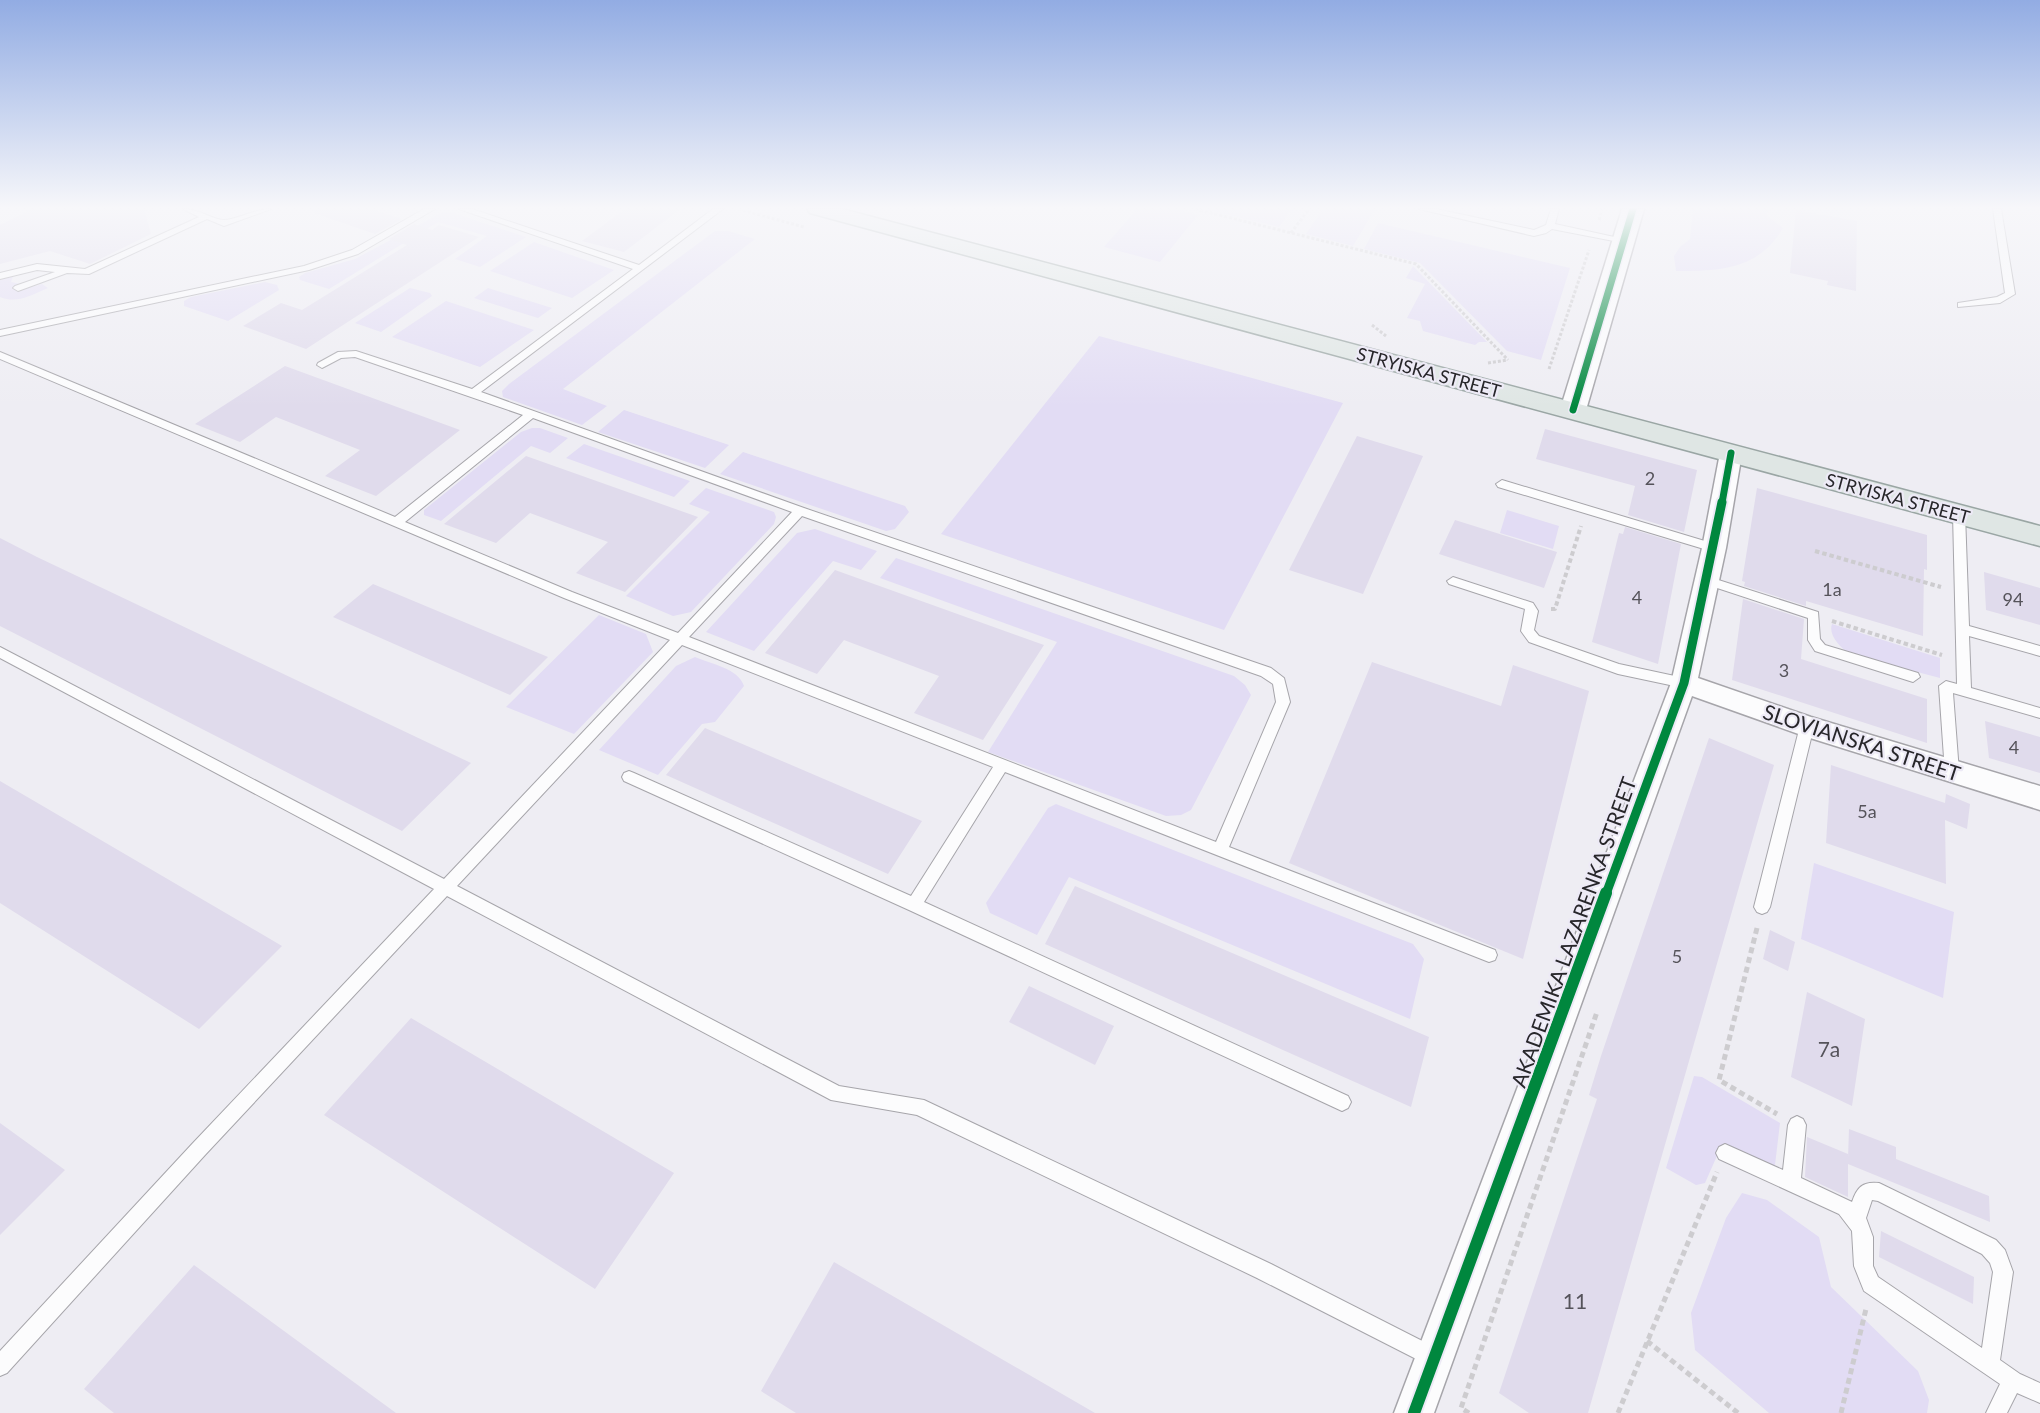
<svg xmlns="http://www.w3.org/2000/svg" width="2040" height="1413" font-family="Lato,sans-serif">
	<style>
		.green { fill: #e2dcf4 }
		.building { fill: #e0dbec }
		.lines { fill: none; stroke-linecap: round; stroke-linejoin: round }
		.service-casing { stroke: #a6a5aa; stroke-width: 2 }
		.minor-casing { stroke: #a6a5aa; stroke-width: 3 }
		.tertiary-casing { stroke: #a6a5aa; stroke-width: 3 }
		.primary-casing { stroke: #9aa6a4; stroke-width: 3 }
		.path-far2 { stroke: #cdcccf; stroke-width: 3; stroke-dasharray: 3 2; stroke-linecap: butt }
		.path-far1 { stroke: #cdcccf; stroke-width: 4; stroke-dasharray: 4.5 3; stroke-linecap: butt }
		.path { stroke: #cdcccf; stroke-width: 5; stroke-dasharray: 6 4; stroke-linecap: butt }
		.service { fill: #fcfcfd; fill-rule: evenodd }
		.minor { fill: #fcfcfd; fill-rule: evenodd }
		.tertiary { fill: #fcfcfd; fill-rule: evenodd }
		.primary { fill: #dfe6e4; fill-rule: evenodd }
		.cycleway-far2-casing { stroke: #edeaf6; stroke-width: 10 }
		.cycleway-far1-casing { stroke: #edeaf6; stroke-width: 13 }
		.cycleway-casing { stroke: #edeaf6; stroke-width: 16 }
		.cycleway-far2 { stroke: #00873e; stroke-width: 7 }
		.cycleway-far1 { stroke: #00873e; stroke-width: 9 }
		.cycleway { stroke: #00873e; stroke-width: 12 }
		.labels { text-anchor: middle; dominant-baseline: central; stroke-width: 4.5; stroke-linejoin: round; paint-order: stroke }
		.far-street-label { font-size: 18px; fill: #27262a; stroke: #edeaf6 }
		.number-label { font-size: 18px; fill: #55535a }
		.street-label { font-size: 21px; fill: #27262a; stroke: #edeaf6 }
		.near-number-label { font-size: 21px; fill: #55535a }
	</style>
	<rect width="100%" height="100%" fill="#eeedf3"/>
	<path class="green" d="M1137 209H1176L1198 215 1160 262 1104 247Z
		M1204 209H1292L1279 227Z
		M1323 209H1375L1353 246 1306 234Z
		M1693 209H1771L1766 215 1783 228C1758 270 1720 271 1676 271L1674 256 1680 247 1690 239Z
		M443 212H450L526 237 480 267 455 259 487 236 438 222 329 289 300 280 299 277 305 273 355 259Z
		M1378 223 1570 268 1541 360 1507 351 1420 263 1364 249Z
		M715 231H728L755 239 563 389 607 406 582 425 503 397 502 391 509 384Z
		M534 242 614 270 572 298 490 271Z
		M1413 266 1487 342H1479L1475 345 1423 331 1420 321 1407 318 1425 284 1406 278Z
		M13 276 11 282 21 284 16 291 42 284 48 288C31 295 18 304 0 297V280Z
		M265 282 277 285 279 290 228 321 184 306V301L191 297Z
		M410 288 430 293 432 296 381 332 355 323Z
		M488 288 552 308 538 318 474 298Z
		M446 301 534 330 480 367 392 337Z
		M1099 336 1343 403 1224 630 941 534Z
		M624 410 729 445 705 468 598 432Z
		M532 428H540L568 438 550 453 531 446 441 521 424 515V510L521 432Z
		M584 444 690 481 674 497 566 458Z
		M743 452 905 506 909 512 895 529 886 531 720 474Z
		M706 488 774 512 776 517 774 524 691 612 673 616 626 596 710 512 689 504Z
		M1507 510 1559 526 1553 549 1500 533Z
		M815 529 877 551 861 570 833 561 754 651 706 632 797 533Z
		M896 558 1234 676 1245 685 1251 695 1191 810 1181 815 1166 816 988 752 1057 642 880 578Z
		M599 615 646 634 653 652 574 734 506 707Z
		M1832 624 1940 658V678L1849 654C1840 647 1828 635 1832 624Z
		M695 657C711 664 738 668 744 686L715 722 702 724 658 775 599 750 676 666Z
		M1056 804 1413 944 1424 959 1410 1019 1069 877 1037 935 990 913 986 903 1048 808Z
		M1814 863 1954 912 1943 998 1801 939Z
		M1694 1076 1702 1077 1780 1123 1775 1165 1766 1168 1720 1149 1705 1183 1696 1185 1666 1168Z
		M1742 1193 1767 1200 1819 1237 1831 1287 1918 1371 1929 1400 1927 1413H1769L1695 1350 1691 1313 1726 1218Z"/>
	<path class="building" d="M32 209H144L151 234 90 264 50 251 0 264V225Z
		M315 209H372L402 219 375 234 314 213Z
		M625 209H680L624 252 582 241Z
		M1796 210 1857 221 1856 291 1827 285 1828 281 1790 273Z
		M414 224 432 230 439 225 479 237 306 349 243 326 281 303 302 310 407 245 389 239Z
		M285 366 460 430 376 496 325 476 360 450 276 417 240 442 195 424Z
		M1545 429 1697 470 1684 532 1628 515 1635 486 1536 459Z
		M1357 436 1423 456 1363 594 1289 570Z
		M526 456 698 517 625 592 576 573 608 542 530 513 496 543 444 524Z
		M1757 488 1927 535V570L1924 569 1923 636 1806 601V606L1744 586 1745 582 1742 581Z
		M1455 520 1557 552 1544 588 1439 554Z
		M1625 527 1681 544 1658 664 1592 642 1619 533 1623 534Z
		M0 538 37 557 471 763 402 831 0 626Z
		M835 570 1044 645 983 740 914 713 939 676 844 640 817 674 765 653Z
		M1984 572 2040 588V625L1986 610Z
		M373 584 548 657 510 695 333 617Z
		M1743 599 1804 619 1801 659 1927 699V743L1732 680Z
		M1372 662 1501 706 1513 665 1589 691 1523 959 1289 863Z
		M1985 721 2040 737V773L1989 758Z
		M705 728 922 821 888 874 666 775Z
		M1709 738 1774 765 1588 1413H1529L1499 1393 1597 1099 1589 1095 1601 1056Z
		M1831 765 1945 803 1946 794 1970 804 1967 829 1945 820 1946 884 1826 843Z
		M0 781 282 946 199 1029 0 903Z
		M1075 886 1429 1037 1411 1107 1045 944Z
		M1770 930 1795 942 1788 971 1763 959Z
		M1029 986 1114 1026 1095 1065 1009 1022Z
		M1807 992 1865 1019 1852 1106 1791 1077Z
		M411 1018 674 1173 595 1289 324 1115Z
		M0 1123 65 1170 0 1235Z
		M1849 1129 1896 1147V1159L1989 1196 1990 1222 1848 1164V1197L1805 1177 1807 1137 1848 1154V1158Z
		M1881 1231 1974 1277 1973 1304 1879 1257Z
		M834 1262 1095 1413H796L761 1391Z
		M194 1265 396 1413H114L84 1389Z"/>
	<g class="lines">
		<g class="service-casing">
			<path id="service" d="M183 209C200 209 213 220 224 220 237 220 253 209 271 209L224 226 207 219 89 274 67 273 18 291 13 288 15 286 55 272 37 270 0 279V273L37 264 85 269 199 217Z
				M424 209H435L358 254 309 270 0 336V330L304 266 352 250Z
				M459 209H472L639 265 713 209H723L481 392 804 508 1271 668 1284 678 1290 702 1229 847 1495 950 1497 955 1495 960 1489 962 1005 772 924 902 1348 1096 1351 1102 1348 1108 1342 1111 909 910 624 781 622 777 624 773 629 771 634 773 911 896 993 767 682 645 457 886 839 1086 924 1100 1271 1264 1440 1350 1443 1357 1440 1364 1433 1367 1426 1364 1257 1278 917 1115 831 1100 447 896 205 1155 7 1373 0 1376V1351L193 1143 434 889 0 658V647L444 879 670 640 564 598 0 359V352L395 517 523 415 355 357 341 358 322 368 317 365 318 363 338 352 356 351 472 389 633 269ZM533 418 792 512 678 633 572 592 405 522ZM802 516 1261 676 1273 684 1276 702 1216 842 689 637Z
				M1419 209H1436L1534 230 1546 225 1551 209H1559L1555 224 1628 240 1624 243 1552 229 1546 233 1534 236Z
				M1993 209H2001L2015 294 2000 303 1958 307V303L1997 297 2005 293Z
				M1502 480 1718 545 1720 548 1714 552 1498 487 1496 484Z
				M1959 510 1965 514 1969 626 2040 646V656L1969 636 1971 688 2040 708V718L1953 693 1959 772 1957 776H1947L1945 772 1939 686 1946 681 1957 684 1953 514Z
				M1706 576 1818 612 1820 639 1825 645 1918 673 1920 677 1913 682 1815 651 1808 640V618L1702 583 1700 580 1702 577Z
				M1453 577 1533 603 1538 611 1534 630 1539 636 1619 664 1684 678 1691 683 1684 688 1618 674 1529 642 1521 631 1525 609 1449 584 1447 581Z
				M1807 721 1812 722 1814 726 1770 907 1767 912 1762 914 1757 912 1754 907 1800 726 1802 722Z
				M1797 1116 1803 1119 1806 1125 1801 1178 1852 1202C1857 1187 1863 1181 1879 1183L1996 1240 2005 1250 2013 1272 2000 1360 2020 1374 2040 1383V1403L2017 1393 2007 1413H1986L2000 1384 1864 1291 1854 1266 1852 1231 1839 1214 1719 1159 1716 1153 1719 1147 1725 1144 1783 1170 1788 1125 1791 1119ZM1872 1200 1878 1201 1982 1254 1990 1263 1993 1272 1982 1348 1878 1277 1873 1266V1237L1866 1218Z"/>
		</g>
		<g class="minor-casing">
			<path id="minor" d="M1731 446 1739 448 1742 453 1726 548 1698 678 1811 717 2040 786V810L1807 737 1692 696 1434 1413H1394L1671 683 1702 548 1720 453 1723 448Z"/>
		</g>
		<g class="tertiary-casing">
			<path id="tertiary" d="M1622 209H1644L1586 410 1582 416 1573 418 1564 416 1560 410Z"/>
		</g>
		<g class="primary-casing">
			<path id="primary" d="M807 209H842L2040 526V546L810 213Z"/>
		</g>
		<path class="path-far2" d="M738 209 804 227
			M1195 209 1416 264 1508 360
			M1599 220 1602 209
			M1291 233 1309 209
			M1372 325 1386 336
			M1488 363 1507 360
			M1549 369 1589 250"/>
		<path class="path-far1" d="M1815 551 1941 587
			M1551 609H1555L1581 526
			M1832 621 1942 655"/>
		<path class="path" d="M1757 928 1719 1080 1777 1114
			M1647 1341 1738 1413
			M1469 1413 1461 1408 1597 1012
			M1618 1413 1717 1172
			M1841 1413 1866 1309"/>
		<use href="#service" class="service"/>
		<use href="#minor" class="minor"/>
		<use href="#tertiary" class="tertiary"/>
		<use href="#primary" class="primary"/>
		<g class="cycleway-far2-casing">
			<path id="cycleway-far2" d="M1573 410 1633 209
				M1722 503 1731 453"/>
		</g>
		<g class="cycleway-far1-casing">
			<path id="cycleway-far1" d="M1606 894 1684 683 1722 502"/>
		</g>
		<g class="cycleway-casing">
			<path id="cycleway" d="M1414 1413 1606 893"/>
		</g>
		<use href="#cycleway-far2" class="cycleway-far2"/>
		<use href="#cycleway-far1" class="cycleway-far1"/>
		<use href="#cycleway" class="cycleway"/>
	</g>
	<linearGradient id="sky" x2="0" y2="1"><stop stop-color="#92ace3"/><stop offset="0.51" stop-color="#f7f7fa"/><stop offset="1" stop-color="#f7f7fa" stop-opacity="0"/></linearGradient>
	<rect width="2040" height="407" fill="url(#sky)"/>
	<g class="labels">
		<g class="far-street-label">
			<text transform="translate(1429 372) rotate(15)">STRYISKA STREET</text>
			<text transform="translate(1898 498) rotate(15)">STRYISKA STREET</text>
		</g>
		<g class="number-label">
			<text x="1650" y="478">2</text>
			<text x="1832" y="589">1а</text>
			<text x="1637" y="597">4</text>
			<text x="2013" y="599">94</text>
			<text x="1784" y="670">3</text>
			<text x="2014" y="747">4</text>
			<text x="1867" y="811">5а</text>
			<text x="1677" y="956">5</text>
		</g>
		<g class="street-label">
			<text transform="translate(1862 742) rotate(18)">SLOVIANSKA STREET</text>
			<text transform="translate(1573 932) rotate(-70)">AKADEMIKA LAZARENKA STREET</text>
		</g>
		<g class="near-number-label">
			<text x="1829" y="1048">7а</text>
			<text x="1575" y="1300">11</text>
		</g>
	</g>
</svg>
